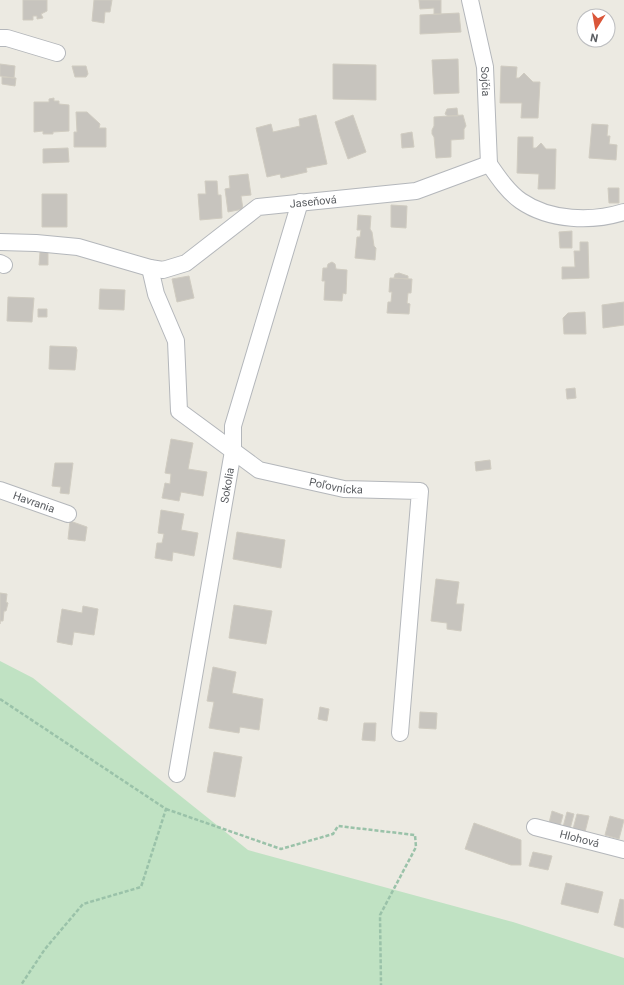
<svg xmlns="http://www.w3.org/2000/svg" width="624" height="985" font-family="Roboto,sans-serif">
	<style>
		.green { fill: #c0e2c3 }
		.building { fill: #c7c4be; stroke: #d0ccc1 }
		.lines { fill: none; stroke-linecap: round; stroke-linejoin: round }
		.street-casing { stroke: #b4b7bb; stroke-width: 18 }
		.path { stroke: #9ac2a9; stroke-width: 2.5; stroke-dasharray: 4 2; stroke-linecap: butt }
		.street { stroke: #fff; stroke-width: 16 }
		.labels { text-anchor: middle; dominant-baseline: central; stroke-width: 3; stroke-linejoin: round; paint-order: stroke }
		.street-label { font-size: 11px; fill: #5a5d61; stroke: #fff }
	</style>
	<rect width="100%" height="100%" fill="#eceae2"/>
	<path class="green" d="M0 661 33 678 248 850 513 922 624 958V985H0Z"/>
	<path class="building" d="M23 0H47V11L41 14 43 18 37 19V16H33V20H23Z
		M94 0H112L110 12H105L104 23 92 21Z
		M419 0H441V14H434V8L420 9Z
		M459 13 461 32 420 34V15Z
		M458 59 459 93 434 94 432 60Z
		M0 64 15 66 14 78 0 76Z
		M333 64 376 65V100L333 99Z
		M72 66H86L88 74 86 77H75Z
		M501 66 517 67 516 78H519L524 73 533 82H540L538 118H521L522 103H500Z
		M2 77 16 78 15 86 2 84Z
		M54 98V101H59V104L69 105V131L53 132V134H43V131L34 132V102H49V99Z
		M457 108 458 116H448L445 114 447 109Z
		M76 112H87L100 124 99 128H106V147H74V132H77Z
		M316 115 327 164 306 168 307 172 281 178 280 174 267 177 256 128 271 124 273 132 300 126 299 119Z
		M353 115 366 152 348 159 335 122Z
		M463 115 466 126 464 129V139L451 140V157L436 158 434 137 432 134V130L434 126V117Z
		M592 124 608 125 607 136H610L609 144 617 145 616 160 589 158Z
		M412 132 414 147 402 148 401 134Z
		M518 137H533V148H536L541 143 546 149H556L555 189H538L539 174 517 173Z
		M68 148 69 162 43 163V149Z
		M248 174 251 195 241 196 243 209 228 212 225 189 230 188 229 176Z
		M205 181H217L218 195H221L222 218 200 220 198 194H206Z
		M608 188H619V203H609Z
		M42 194H67V227H42Z
		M391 205 407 206 406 228 391 227Z
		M358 215 371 216 370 229 372 232 374 246 376 248 375 260 355 258 357 237H360L361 230H357Z
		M572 231V248H560L559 232Z
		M580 242H588L589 278 562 279V267H575L574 251H580Z
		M40 252H48V265H39Z
		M332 262 335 264 336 269 347 270 346 294 343 293 342 301 324 300 325 281H322L323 268H327L328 264Z
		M399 273 408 276V279L394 278 395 274Z
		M189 276 194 298 177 302 172 279Z
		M390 278 412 279 411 293H408L407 303 410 304 409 314 387 313 388 302H391L392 292H389Z
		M100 289 125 290 124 310 99 309Z
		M8 297 34 298 32 322 7 321Z
		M624 302V325L603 328 602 305Z
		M38 309H47V317H38Z
		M585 312 586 334H564L563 318 568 313Z
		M50 346 76 347 77 350 75 370 49 369Z
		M575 388 576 398 567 399 566 389Z
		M171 439 193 443 188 469 207 472 203 496 181 492 179 501 162 498 165 483 170 484 171 474 165 473Z
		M490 460 491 469 476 471 475 462Z
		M55 463H73L69 494 60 493 61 487 52 486Z
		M161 510 184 514 181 530 198 533 194 556 173 552 172 561 155 558 157 543H162L164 534 158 533Z
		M70 521 87 527 85 541 68 539Z
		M237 532 285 540 281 568 233 559Z
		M436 579 459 582 456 604H464L461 631 447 629V623L431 621Z
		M0 593 7 594 6 602 8 603 6 611H4L3 621H0V624Z
		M234 605 272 611 266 644 229 638Z
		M83 606 98 609 94 635 74 632 72 645 57 642 62 609 82 613Z
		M213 667 236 672 232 693 263 699 259 730 240 727 239 733 209 728 214 702 207 701Z
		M320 707 329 709 327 721 318 719Z
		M420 712 437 713 436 729 419 728Z
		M364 723H376L375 741 362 740Z
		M214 752 242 757 235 797 207 792Z
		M552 811 563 815 560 826 549 823Z
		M567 812 574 814 570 829 563 827Z
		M577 814 589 816 585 832 573 829Z
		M610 816 624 820 619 839 605 835Z
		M474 823 521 840V865H511L465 849Z
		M533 852 552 856 548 870 529 866Z
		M566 883 603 892 598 913 561 904Z
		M620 899 624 900V928L614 925Z"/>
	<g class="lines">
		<g class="street-casing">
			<g id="street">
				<path id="s1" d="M470 0 485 67 489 164"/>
				<path d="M0 38H7L57 53"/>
				<path id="s2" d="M0 242 36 243 78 247 150 268 163 270 186 263 258 207 416 191 489 164C498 177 508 192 521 201 550 221 592 222 624 212"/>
				<path d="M0 263 4 265"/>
				<path id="s3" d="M150 268 156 294 176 341 179 411 259 470 344 489 420 491 400 733"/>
				<path id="s4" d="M0 490 68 514"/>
				<path id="s5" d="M177 774 233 451V426L300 202"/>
				<path id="s6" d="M535 827 624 850"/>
			</g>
		</g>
		<path class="path" d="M0 699 166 809 141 887 83 904 45 949 21 985
			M166 809 281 849 333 834 338 826 415 835 416 847 380 915 381 985"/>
		<use href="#street" class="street"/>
	</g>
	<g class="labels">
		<g class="street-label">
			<text stroke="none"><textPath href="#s1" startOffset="83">Sojčia</textPath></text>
			<text stroke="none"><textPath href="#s2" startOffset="337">Jaseňová</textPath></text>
			<text stroke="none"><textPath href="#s5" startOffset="293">Sokolia</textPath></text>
			<text stroke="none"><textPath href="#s3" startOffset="326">Poľovnícka</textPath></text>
			<text stroke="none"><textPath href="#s4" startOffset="36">Havrania</textPath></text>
			<text stroke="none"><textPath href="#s6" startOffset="46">Hlohová</textPath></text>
		</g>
	</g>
	<g transform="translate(596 28) rotate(191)"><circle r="19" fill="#ffffff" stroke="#bdbec0"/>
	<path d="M0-3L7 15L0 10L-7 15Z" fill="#da5639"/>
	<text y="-6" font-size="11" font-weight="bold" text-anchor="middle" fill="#5a5d61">N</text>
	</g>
</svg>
